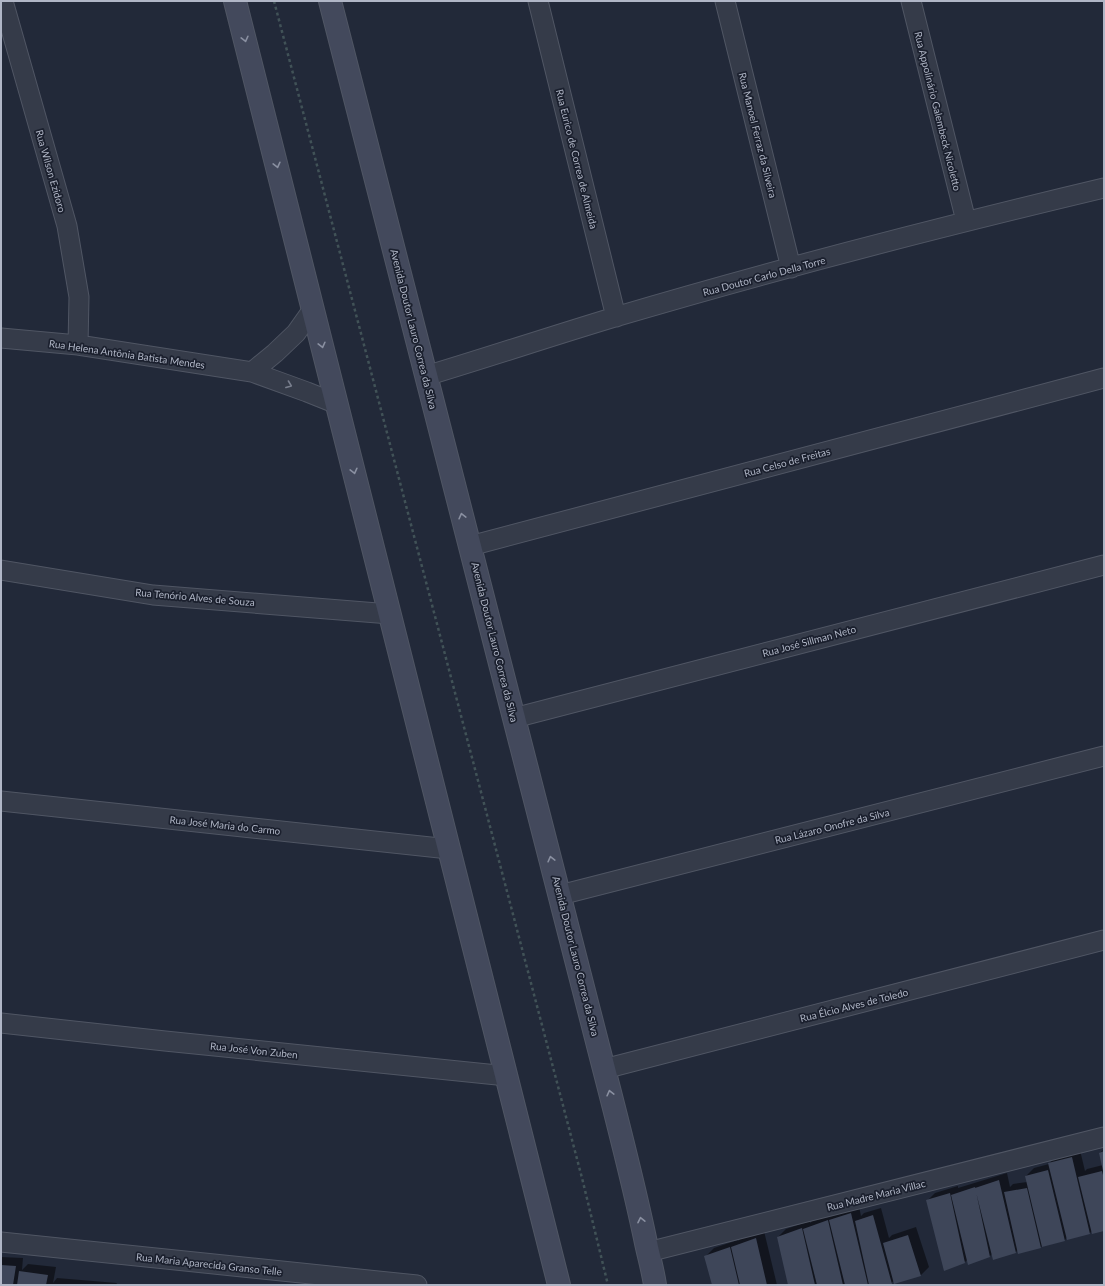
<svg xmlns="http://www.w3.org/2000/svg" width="1105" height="1286" font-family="Lato,sans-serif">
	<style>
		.shadow { fill: #0007 }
		.building { fill: #3e4659 }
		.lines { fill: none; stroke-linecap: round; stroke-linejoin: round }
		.street-casing { stroke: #505664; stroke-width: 21 }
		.secondary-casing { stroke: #505664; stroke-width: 24 }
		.path { stroke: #415257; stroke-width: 2.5; stroke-dasharray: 3 3; stroke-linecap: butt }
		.street { stroke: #353b49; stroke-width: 19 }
		.secondary { stroke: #43495c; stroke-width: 22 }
		.oneway { stroke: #8a90a1 }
		.oneway2 { stroke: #797f8e }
		.labels { text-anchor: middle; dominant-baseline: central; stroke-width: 3.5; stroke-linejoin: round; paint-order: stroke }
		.street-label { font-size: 10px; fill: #b0b6c6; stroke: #1b202e }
	</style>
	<rect width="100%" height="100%" fill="#222939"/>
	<path class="shadow" d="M1104 1149V1229L1092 1231 1090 1233 1068 1239 1067 1237 1065 1240 1019 1253 1018 1250 1016 1252 993 1253 989 1257 968 1259 965 1262 927 1201 935 1193 958 1186V1188L1007 1173 1010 1187 1013 1184 1027 1182 1026 1176 1034 1168 1049 1164 1057 1155 1080 1150 1085 1171 1087 1169 1103 1165 1100 1153Z
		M859 1206 861 1216 864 1213 881 1208 889 1238 892 1235 916 1227 929 1267 921 1275 894 1281 891 1283 885 1285H789L778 1237 786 1229 810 1221V1223L812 1221 836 1212V1214L838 1212Z
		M764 1231 777 1285H713L706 1256 714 1248 738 1240V1241L740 1239Z
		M1 1257 23 1258 22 1270 28 1264 56 1267 53 1283 57 1278 117 1283 116 1285H1Z"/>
	<path class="building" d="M1104 1151V1171H1103L1099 1153Z
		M1072 1157 1090 1234 1067 1240 1048 1163Z
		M1048 1170 1065 1241 1042 1247 1025 1176Z
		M1102 1171 1104 1179V1231L1092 1234 1078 1177Z
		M999 1180 1016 1253 993 1260 975 1188Z
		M975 1187 990 1257 968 1265 951 1195Z
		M1027 1188 1041 1248 1018 1254 1004 1192Z
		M950 1193 965 1263 944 1271 926 1200Z
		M851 1213 868 1285H845L829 1220Z
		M873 1215 892 1284 869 1285 855 1221Z
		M828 1220 843 1285H817L803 1229Z
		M802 1228 815 1285H788L777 1237Z
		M908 1235 921 1276 894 1284 883 1243Z
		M756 1238 767 1285H740L731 1247Z
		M730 1247 739 1285H712L704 1256Z
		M1 1265 16 1266 13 1285H1Z
		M19 1271 48 1275 46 1285H17Z"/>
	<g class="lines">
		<g class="street-casing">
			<path id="street" d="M3 1 67 226 79 297 78 345
				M538 1 616 317
				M725 1 791 268
				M911 1 966 221
				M1 338 78 345 252 372 307 392 337 404
				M252 372 275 353 296 333 313 309
				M426 376C489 357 552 336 615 317 777 269 940 227 1104 188
				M470 546 1104 378
				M1 570 153 595 390 614
				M514 718 1104 565
				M1 801 449 849
				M560 895 1104 756
				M1 1023 165 1041 507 1076
				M604 1069 1104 940
				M1 1242 417 1285
				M648 1252 1104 1137"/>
		</g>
		<g class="secondary-casing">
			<path id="secondary" d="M235 1 559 1285
				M330 1 604 1069C619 1127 634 1185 646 1243 649 1257 653 1271 655 1285"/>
		</g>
		<path class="path" d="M274 1 582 1178 608 1285"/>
		<use href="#street" class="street"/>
		<use href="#secondary" class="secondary"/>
	</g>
	<defs><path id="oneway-chevron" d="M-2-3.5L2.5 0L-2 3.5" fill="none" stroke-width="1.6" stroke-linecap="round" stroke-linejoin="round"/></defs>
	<g class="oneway">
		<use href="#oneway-chevron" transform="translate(245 39) rotate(76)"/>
		<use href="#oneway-chevron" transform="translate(277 165) rotate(76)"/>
		<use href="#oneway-chevron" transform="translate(322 345) rotate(76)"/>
		<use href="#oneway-chevron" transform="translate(354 471) rotate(76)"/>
		<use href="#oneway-chevron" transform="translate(462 516) rotate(-104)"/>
		<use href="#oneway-chevron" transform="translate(551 859) rotate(-104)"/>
		<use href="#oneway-chevron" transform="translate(610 1093) rotate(-104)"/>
		<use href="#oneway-chevron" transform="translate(641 1220) rotate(-102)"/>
	</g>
	<use class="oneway2" href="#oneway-chevron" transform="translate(289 385) rotate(21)"/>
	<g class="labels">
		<g class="street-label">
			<text transform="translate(938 111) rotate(76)">Rua Appolinário Galembeck Nicoletto</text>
			<text transform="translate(758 135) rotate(76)">Rua Manoel Ferraz da Silveira</text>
			<text transform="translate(577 159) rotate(76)">Rua Eurico de Correa de Almeida</text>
			<text transform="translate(51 171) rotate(74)">Rua Wilson Ezidoro</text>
			<text transform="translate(764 276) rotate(-15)">Rua Doutor Carlo Della Torre</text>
			<text transform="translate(414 329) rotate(76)">Avenida Doutor Lauro Correa da Silva</text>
			<text transform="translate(127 354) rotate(8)">Rua Helena Antônia Batista Mendes</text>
			<text transform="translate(787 462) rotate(-15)">Rua Celso de Freitas</text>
			<text transform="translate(195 597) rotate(5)">Rua Tenório Alves de Souza</text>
			<text transform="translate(809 641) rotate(-15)">Rua José Sillman Neto</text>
			<text transform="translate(495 642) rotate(76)">Avenida Doutor Lauro Correa da Silva</text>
			<text transform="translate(225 825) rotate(6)">Rua José Maria do Carmo</text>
			<text transform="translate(832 826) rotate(-14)">Rua Lázaro Onofre da Silva</text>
			<text transform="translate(576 956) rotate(76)">Avenida Doutor Lauro Correa da Silva</text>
			<text transform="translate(854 1005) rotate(-14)">Rua Élcio Alves de Toledo</text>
			<text transform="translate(254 1050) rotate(6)">Rua José Von Zuben</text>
			<text transform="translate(876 1195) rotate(-14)">Rua Madre Maria Villac</text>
			<text transform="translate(209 1264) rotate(6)">Rua Maria Aparecida Granso Telle</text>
		</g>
	</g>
	<rect width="1105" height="1286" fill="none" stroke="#b0b6c6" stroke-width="4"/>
</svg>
